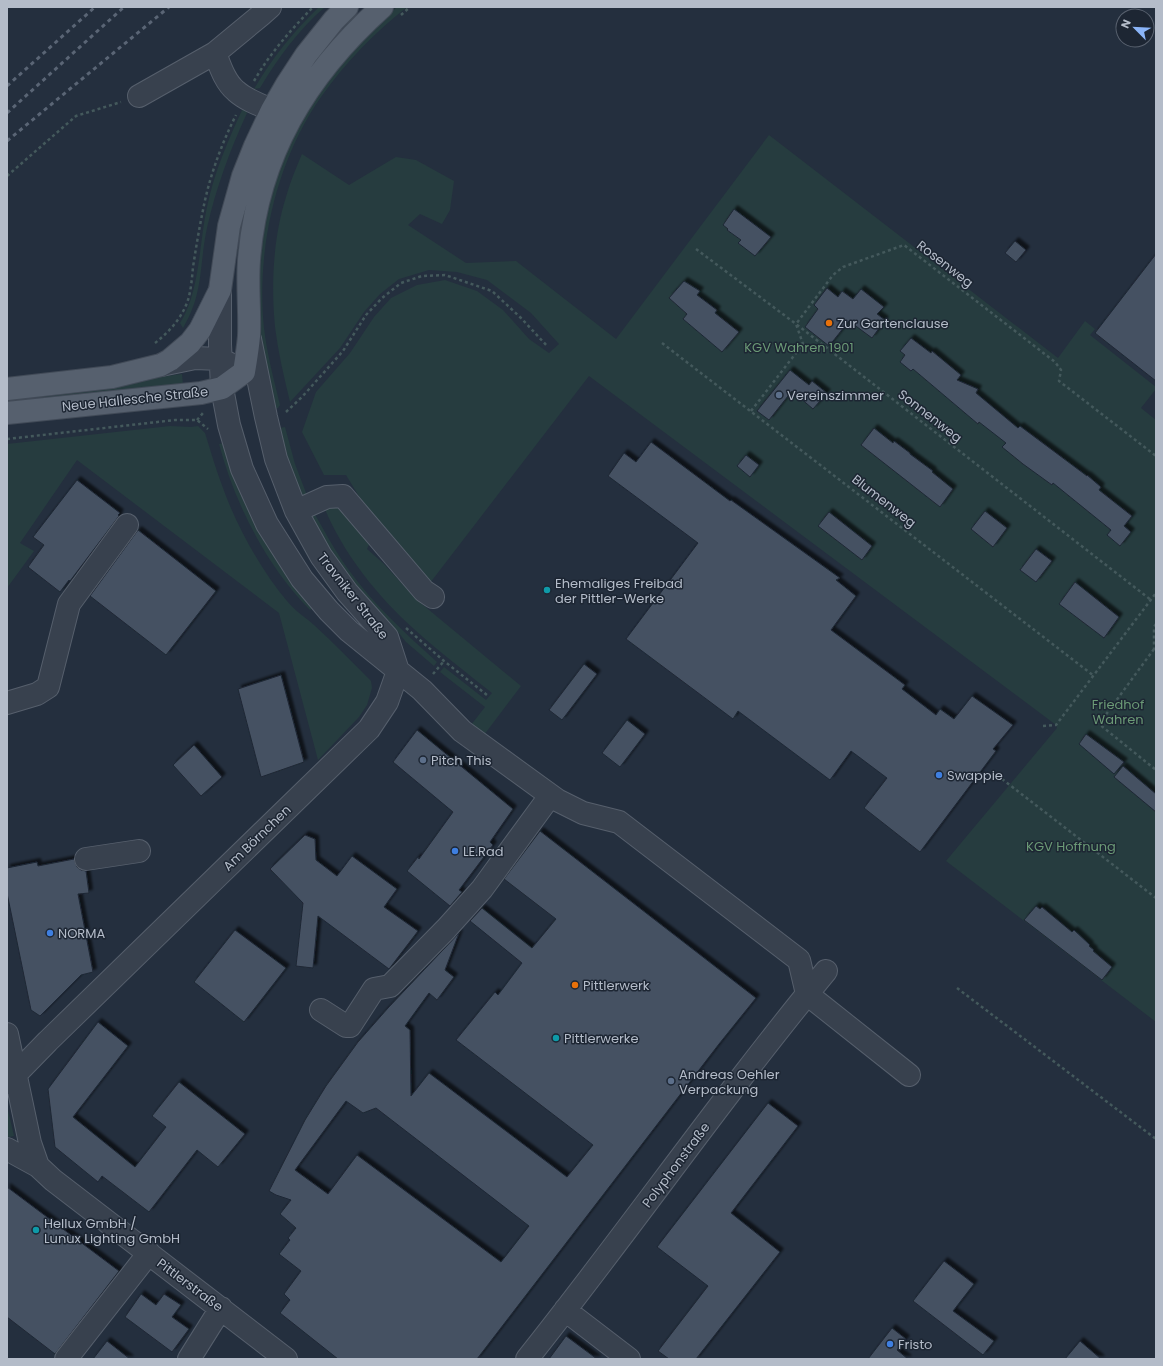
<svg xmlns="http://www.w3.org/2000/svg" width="1163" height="1366" font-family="Poppins,sans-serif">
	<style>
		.green { fill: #263c3f }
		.building { fill: #455162; stroke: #1f2835; fill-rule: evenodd; filter: url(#shadow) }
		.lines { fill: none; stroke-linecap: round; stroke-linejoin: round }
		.minor-casing { stroke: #565f6c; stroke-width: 24 }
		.major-casing { stroke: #414a57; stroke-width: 24 }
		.path { stroke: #44595c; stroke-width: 2.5; stroke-dasharray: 3 3; stroke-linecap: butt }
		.minor { stroke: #38414e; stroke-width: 22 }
		.major { stroke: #56606e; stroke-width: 22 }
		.rail { stroke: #5a6575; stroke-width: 3; stroke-dasharray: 4 4; stroke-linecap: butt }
		.food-dot { fill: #e8710a; stroke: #1d2633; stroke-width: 1.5 }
		.service-dot { fill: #5c6f8a; stroke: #1d2633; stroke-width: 1.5 }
		.culture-dot { fill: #0f9aa8; stroke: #1d2633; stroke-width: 1.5 }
		.shop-dot { fill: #3f7fe0; stroke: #1d2633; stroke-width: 1.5 }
		.labels { text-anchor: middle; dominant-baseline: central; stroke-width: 3; stroke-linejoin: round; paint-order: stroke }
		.street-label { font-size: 13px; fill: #b4bcc9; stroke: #1d2633 }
		.poi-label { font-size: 13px; fill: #b4bcc9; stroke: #1d2633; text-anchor: start }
		.park-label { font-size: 13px; fill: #6b9a76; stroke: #1d2633 }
	</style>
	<defs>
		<filter id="shadow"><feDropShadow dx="3.5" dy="-3.5" stdDeviation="1" flood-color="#0009"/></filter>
	</defs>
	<rect width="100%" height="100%" fill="#242f3e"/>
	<path class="green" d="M319 7H325C299 29 278 58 260 88L254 89C273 57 292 33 319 7Z
		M397 7H407C374 33 345 63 321 97 276 161 256 250 264 328 267 354 274 380 280 405L278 408 275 409 263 355 259 327 257 299 262 227 270 195 282 160 304 113 346 55Z
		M244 106 247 113C230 150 216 188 207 228 199 265 204 293 183 328L180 323C200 292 199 243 207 207 214 172 229 138 244 106Z
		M769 135 1058 358 1085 321 1095 329 1090 335 1156 387V389L1141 408 1156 420V1022L946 861 1057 728 1056 725 589 376 430 583 380 531 346 475H324L302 432 316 392 350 353 374 317 391 298 417 285 445 280 477 291 503 310 529 339 549 353 559 344 531 313 487 280 457 272 429 270 399 279 380 294 364 312 340 348 290 402C284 377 278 352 275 327 271 285 273 238 286 197 290 182 296 168 302 154L349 185 396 157 416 160 454 181 450 210 442 224 420 214 408 225 466 263 516 261 616 339Z
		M182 374 183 385 108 391 7 404V398Z
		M170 426 191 427 198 426 205 433C211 452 216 470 223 488 236 525 262 572 287 601 295 611 305 617 314 625 334 643 352 662 371 681L372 688 367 705 359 717 318 760 279 613 77 460 20 543 34 551 7 588V444Z
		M285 427 295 464 308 498 300 496 290 466 280 428Z
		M224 443C232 466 238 490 249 512 266 546 290 577 313 608L310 610C266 565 235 504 219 444Z
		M339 505 371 540 367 549 383 563 417 600 521 686 484 735 471 725 485 707 440 672 444 667 486 700 492 693C466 672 439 652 414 629 377 596 343 553 324 507Z
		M313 511C324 530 335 551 348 569 373 604 405 633 437 662L434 666 406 642 398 632 388 624 343 572 311 518Z
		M7 1106 14 1136 9 1137 7 1136Z"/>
	<path class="building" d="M734 209 771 237 755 256 738 243 741 240 727 230 728 229 723 225Z
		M1015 241 1026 250 1016 262 1005 253Z
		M1156 254V381L1095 333Z
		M684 281 700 291 697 295 717 310 715 313 739 332 722 352 683 319 687 314 669 298Z
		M827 288 838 297 842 291 853 299 861 289 884 307 877 314 885 320 872 338 849 321 829 346 805 327 818 309 814 305Z
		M911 338 931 353 932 351 961 375 957 380 978 389 976 393 1018 428 1020 426 1087 476V475L1101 487 1099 490 1132 516 1124 526 1131 532 1120 546 1107 535 1111 530 1053 483 1052 485 1023 464 1002 447 1006 443 979 422 978 424 913 369 911 371 900 362 905 355 900 351Z
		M790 370 809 385 812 381 827 393 813 409 792 391 769 420 757 411Z
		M874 428 893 443 894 441 910 453V454L933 471 932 472 953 489 940 507 861 445Z
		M651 442 730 501 731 500 840 578 836 580 856 596 831 630 905 685 902 689 936 715 940 709 954 719 972 696 1013 725 993 749 996 751 920 852 864 808 887 778 851 751 830 780 738 711 733 719 626 639 698 543 608 476 624 453 636 462Z
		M746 455 759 465 750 477 737 466Z
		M77 480 120 513 118 515 119 516 70 581 69 580 60 592 28 567 44 545 33 537Z
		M985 511 1007 528 993 547 971 529Z
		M829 512 872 546 862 560 818 526Z
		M138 530 216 591 166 655 90 596Z
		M1036 549 1052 561 1036 582 1020 570Z
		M1075 582 1119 617 1104 638 1059 604Z
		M584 664 597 674 562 720 549 710Z
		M281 675 304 762 261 777 238 689Z
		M627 720 645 734 620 767 602 753Z
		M417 730 513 809 490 842 493 845 459 890 462 892 450 906 407 871 418 857 419 859 453 812 393 762Z
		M1086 734 1124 762 1114 774 1079 744Z
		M194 745 222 777 201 796 173 765Z
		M1123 766 1156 794V812L1114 777Z
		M540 831 756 998 719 1044 477 1359H338L280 1313 290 1300 284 1294 301 1271 279 1254 290 1240 288 1238 296 1228 280 1214 291 1200 276 1195 269 1191 305 1120 326 1086 358 1042 388 1008 459 933 445 970 454 977 437 1000 429 993 405 1026 410 1030 411 1096 429 1073 567 1177 593 1145 456 1040 495 992 498 995 522 963 470 921 482 908 532 948 556 919 504 879ZM346 1101 363 1113 376 1108 529 1226 501 1262 357 1155 328 1194 295 1170Z
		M305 835 315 839 316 860 337 876 352 856 397 889 384 907 418 931 389 969 318 916 313 968 296 966 303 903 270 869Z
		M74 859 77 867 81 870 86 871 89 893 78 894 93 972 81 975 40 1016 31 1010 7 893V868L37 862 38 866Z
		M1036 906 1040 909 1042 907 1072 932 1074 930 1090 945 1089 946 1094 950 1093 951 1112 967 1102 980 1024 920Z
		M235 930 286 968 244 1022 194 982Z
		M98 1022 128 1046 73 1117 135 1167 166 1127 152 1116 179 1082 245 1134 218 1167 197 1150 149 1212 102 1176 98 1182 55 1147 48 1089Z
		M768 1103 798 1126 731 1213 780 1252 696 1359H669L658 1351 708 1286 657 1247Z
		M7 1187 119 1271 55 1354 7 1317Z
		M944 1261 974 1284 953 1311 994 1341 983 1355 913 1301Z
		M141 1294 156 1305 164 1294 181 1305 172 1317 189 1329 172 1352 125 1317Z
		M892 1328 906 1339 897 1350 908 1359H868Z
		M566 1336 597 1359H549Z
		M107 1341 130 1359H93Z
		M1080 1341 1101 1359H1065Z"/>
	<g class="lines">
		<g class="minor-casing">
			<path id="minor" d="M215 53C220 66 225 82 236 91 246 100 260 105 272 110
				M139 96 215 53 261 15 270 7
				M220 290V344L222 388 229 425 242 469 267 524 302 579 329 611 349 631 422 690 462 731 557 800 583 813 619 822 799 960 807 994 909 1075
				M250 339 266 417 276 459 296 511 321 556 347 592 387 637 398 671
				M161 365 195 358 220 359 234 366
				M296 511 327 497 343 496 424 591 433 597
				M7 703 37 694 48 687 69 604 127 525
				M86 859 139 851
				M321 1010 346 1026H350L374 989 390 986 446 929 482 889 550 796
				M7 1034 30 1143 38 1166 53 1180 286 1359
				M7 1083 48 1041 369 729 387 702 398 671
				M7 1149 38 1166
				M565 1310 629 1359
				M66 1359 149 1253
				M189 1359 221 1308
				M527 1359C629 1231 722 1097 826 971"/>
		</g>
		<g class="major-casing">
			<path id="major" d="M7 389 112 377 161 365 170 360 190 343 200 330 220 290 229 226 243 176 255 146 272 110 287 84 306 55 334 20 347 7
				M7 413 201 393 222 388 244 372C246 360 248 348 249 336 250 310 247 285 249 260 257 156 306 75 382 7"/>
		</g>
		<path class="path" d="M401 15 410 7
			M254 81C270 53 291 30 313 7
			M7 176 76 116 121 102
			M696 249 796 324 1151 600
			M155 343C169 332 182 318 188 300 191 290 192 278 193 267 196 248 199 229 203 210 209 178 221 145 236 115
			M662 343 1094 676
			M751 411 803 344 796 324 833 275 843 267 904 245 1055 362 1061 370 1059 381 1156 456
			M286 412 302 397 343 351 366 315 382 298 401 283 422 276 445 275 492 291 521 318 548 347
			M197 420 203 413
			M7 439 175 420H197L208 429
			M1156 624 1154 627V649L1156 652
			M406 628 444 661 487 695
			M1154 649 1099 724 1156 770
			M433 674 444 661
			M1043 726 1056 725 1156 593
			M1002 779 1156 898
			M957 988 1156 1139"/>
		<use href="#minor" class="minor"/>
		<use href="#major" class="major"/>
		<path class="rail" d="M7 86 95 7
			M7 113 124 7
			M7 141 169 7"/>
	</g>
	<g class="food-dot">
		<circle cx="829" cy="323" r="4"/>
		<circle cx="575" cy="985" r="4"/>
	</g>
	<g class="service-dot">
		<circle cx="779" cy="395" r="4"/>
		<circle cx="423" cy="760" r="4"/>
		<circle cx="671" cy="1081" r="4"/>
	</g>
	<g class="culture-dot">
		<circle cx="547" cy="590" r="4"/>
		<circle cx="556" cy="1038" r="4"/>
		<circle cx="36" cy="1230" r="4"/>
	</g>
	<g class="shop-dot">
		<circle cx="939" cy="775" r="4"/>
		<circle cx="455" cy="851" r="4"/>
		<circle cx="50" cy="933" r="4"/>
		<circle cx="890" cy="1344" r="4"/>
	</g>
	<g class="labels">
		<g class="street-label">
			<text transform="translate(945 264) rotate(38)">Rosenweg</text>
			<text transform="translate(135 399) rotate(-6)">Neue Hallesche Straße</text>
			<text transform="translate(930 416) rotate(38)">Sonnenweg</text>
			<text transform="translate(884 501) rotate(38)">Blumenweg</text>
			<text transform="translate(353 596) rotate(52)">Travniker Straße</text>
			<text transform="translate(257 838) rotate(-44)">Am Börnchen</text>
			<text transform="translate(676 1165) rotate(-53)">Polyphonstraße</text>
			<text transform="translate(190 1285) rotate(37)">Pittlerstraße</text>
		</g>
		<g class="poi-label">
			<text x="837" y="323">Zur Gartenclause</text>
			<text x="787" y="395">Vereinszimmer</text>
			<text x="555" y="583">Ehemaliges Freibad<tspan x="555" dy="15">der Pittler-Werke</tspan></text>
			<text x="431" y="760">Pitch This</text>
			<text x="947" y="775">Swappie</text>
			<text x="463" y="851">LE.Rad</text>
			<text x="58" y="933">NORMA</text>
			<text x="583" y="985">Pittlerwerk</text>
			<text x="564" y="1038">Pittlerwerke</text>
			<text x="679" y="1074">Andreas Oehler<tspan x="679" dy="15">Verpackung</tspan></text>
			<text x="44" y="1223">Hellux GmbH /<tspan x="44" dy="15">Lunux Lighting GmbH</tspan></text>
			<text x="898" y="1344">Fristo</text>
		</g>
		<g class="park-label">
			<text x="799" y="347">KGV Wahren 1901</text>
			<text x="1118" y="704">Friedhof<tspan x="1118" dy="15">Wahren</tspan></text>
			<text x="1071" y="846">KGV Hoffnung</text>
		</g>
	</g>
	<rect width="1163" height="1366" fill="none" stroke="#b4bcc9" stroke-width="16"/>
	<g transform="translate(1135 28) rotate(294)"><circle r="19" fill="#1d2633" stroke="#59626f"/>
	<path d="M0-3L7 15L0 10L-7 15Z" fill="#8ab4f8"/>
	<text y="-6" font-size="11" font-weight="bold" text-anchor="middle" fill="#b4bcc9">N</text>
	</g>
</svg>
